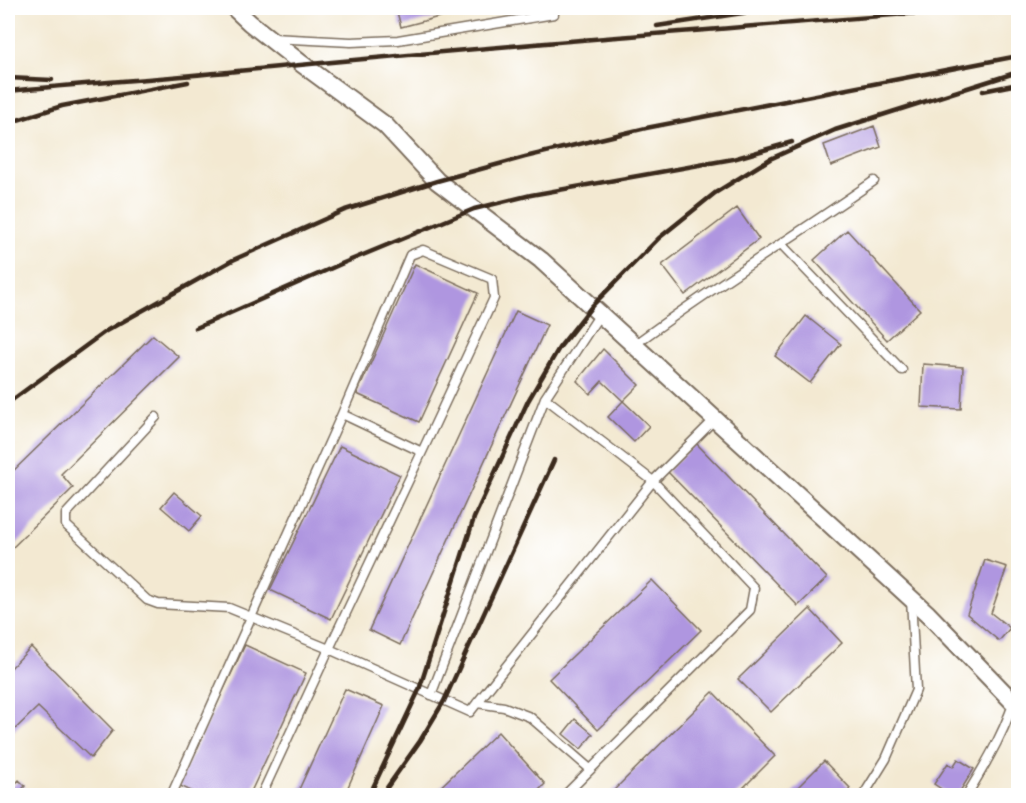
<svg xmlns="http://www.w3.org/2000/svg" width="1026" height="803" font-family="Pangolin,sans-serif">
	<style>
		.building { fill: #af96e0 }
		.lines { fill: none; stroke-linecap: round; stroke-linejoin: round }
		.service-casing { stroke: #7b6d5d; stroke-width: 11 }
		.minor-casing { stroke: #7b6d5d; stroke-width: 20 }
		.service { stroke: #fff; stroke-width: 8 }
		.minor { stroke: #fff; stroke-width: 16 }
		.rail { stroke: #3b2a1e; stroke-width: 4.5 }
	</style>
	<rect width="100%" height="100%" fill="#fff"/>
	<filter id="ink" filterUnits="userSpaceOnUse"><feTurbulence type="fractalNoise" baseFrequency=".0167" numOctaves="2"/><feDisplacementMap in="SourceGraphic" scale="12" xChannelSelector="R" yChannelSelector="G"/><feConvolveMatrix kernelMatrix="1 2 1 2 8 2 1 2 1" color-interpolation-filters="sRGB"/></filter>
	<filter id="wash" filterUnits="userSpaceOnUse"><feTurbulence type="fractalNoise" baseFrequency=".008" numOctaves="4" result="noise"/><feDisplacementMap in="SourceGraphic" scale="24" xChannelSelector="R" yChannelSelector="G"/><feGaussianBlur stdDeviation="1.35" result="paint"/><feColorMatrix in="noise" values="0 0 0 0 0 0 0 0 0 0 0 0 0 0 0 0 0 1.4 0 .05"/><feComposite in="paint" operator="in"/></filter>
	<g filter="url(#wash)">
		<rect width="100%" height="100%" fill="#f3e9d2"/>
		<g id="blocks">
			<path class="building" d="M396 8H473L401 27Z
				M874 126 881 147 831 166 824 145Z
				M737 208 759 239 685 295 662 265Z
				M847 230 920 310 887 340 814 260Z
				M415 264 478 293 419 422 357 394Z
				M516 311 547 325 400 645 369 630Z
				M806 316 841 344 810 383 775 356Z
				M153 335 179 357 61 474 73 488 8 552V476Z
				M603 349 639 385 623 401 602 381 590 394 577 381Z
				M923 364 963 367 961 409 921 407Z
				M623 401 649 426 634 442 608 417Z
				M696 443 827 578 798 606 667 471Z
				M340 446 400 475 331 619 270 590Z
				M174 492 202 516 189 531 161 507Z
				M985 560 1007 567 991 613 1010 628 999 641 967 614Z
				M652 580 701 630 598 730 549 679Z
				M810 609 842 643 771 712 738 679Z
				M245 645 306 673 249 796H202L178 785Z
				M31 647 113 730 91 758 38 707 8 736V671Z
				M345 689 384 706 344 796H296Z
				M713 692 775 756 735 796H613L611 793Z
				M575 719 593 734 581 749 563 734Z
				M498 732 545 784 533 796H431Z
				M958 759 974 769 957 796H952L934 784 948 763 953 767Z
				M824 761 850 788 846 796H789Z
				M19 780 25 786 16 796H8V791Z"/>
		</g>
	</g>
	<g filter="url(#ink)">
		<use href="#blocks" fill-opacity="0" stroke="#7b6d5d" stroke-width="1.5"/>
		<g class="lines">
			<g class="service-casing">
				<path id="service" d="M272 38 351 42 398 40 554 14
					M782 245 902 370
					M634 345C712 287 795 236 874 181
					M156 417 66 514V525L147 600 158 604 229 608 329 649 422 452 342 414
					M431 695 545 398 600 314
					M477 703 504 707 530 717 590 769
					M171 796 342 414 410 255 423 250 492 279 494 298 422 452
					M261 796 329 649 470 712 653 481 545 398
					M564 796 750 610 754 588 653 481 715 419
					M863 796 886 759 916 690 911 599
					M966 796C986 764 1010 723 1018 686"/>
			</g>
			<g class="minor-casing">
				<path id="minor" d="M234 8 250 23 302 64 385 125 437 181 541 260 928 614 1018 707"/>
			</g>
			<use href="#service" class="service"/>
			<use href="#minor" class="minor"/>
			<path class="rail" d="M657 26 776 8
				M8 78 52 80
				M8 91C88 83 168 78 248 70 494 46 740 27 985 8
				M983 91 1018 84
				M8 123 62 106 188 82
				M196 328 341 264 474 209 531 195 733 159 792 142
				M8 403 106 331 233 260 345 210 437 181 525 157 646 128 1018 56
				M369 796 419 690 474 518 528 401 559 348 592 306 659 238 715 193 770 159 835 130 1018 72
				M381 796 420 741 444 701 554 460"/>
		</g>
	</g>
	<rect width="1026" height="803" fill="none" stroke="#fff" stroke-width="30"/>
</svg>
